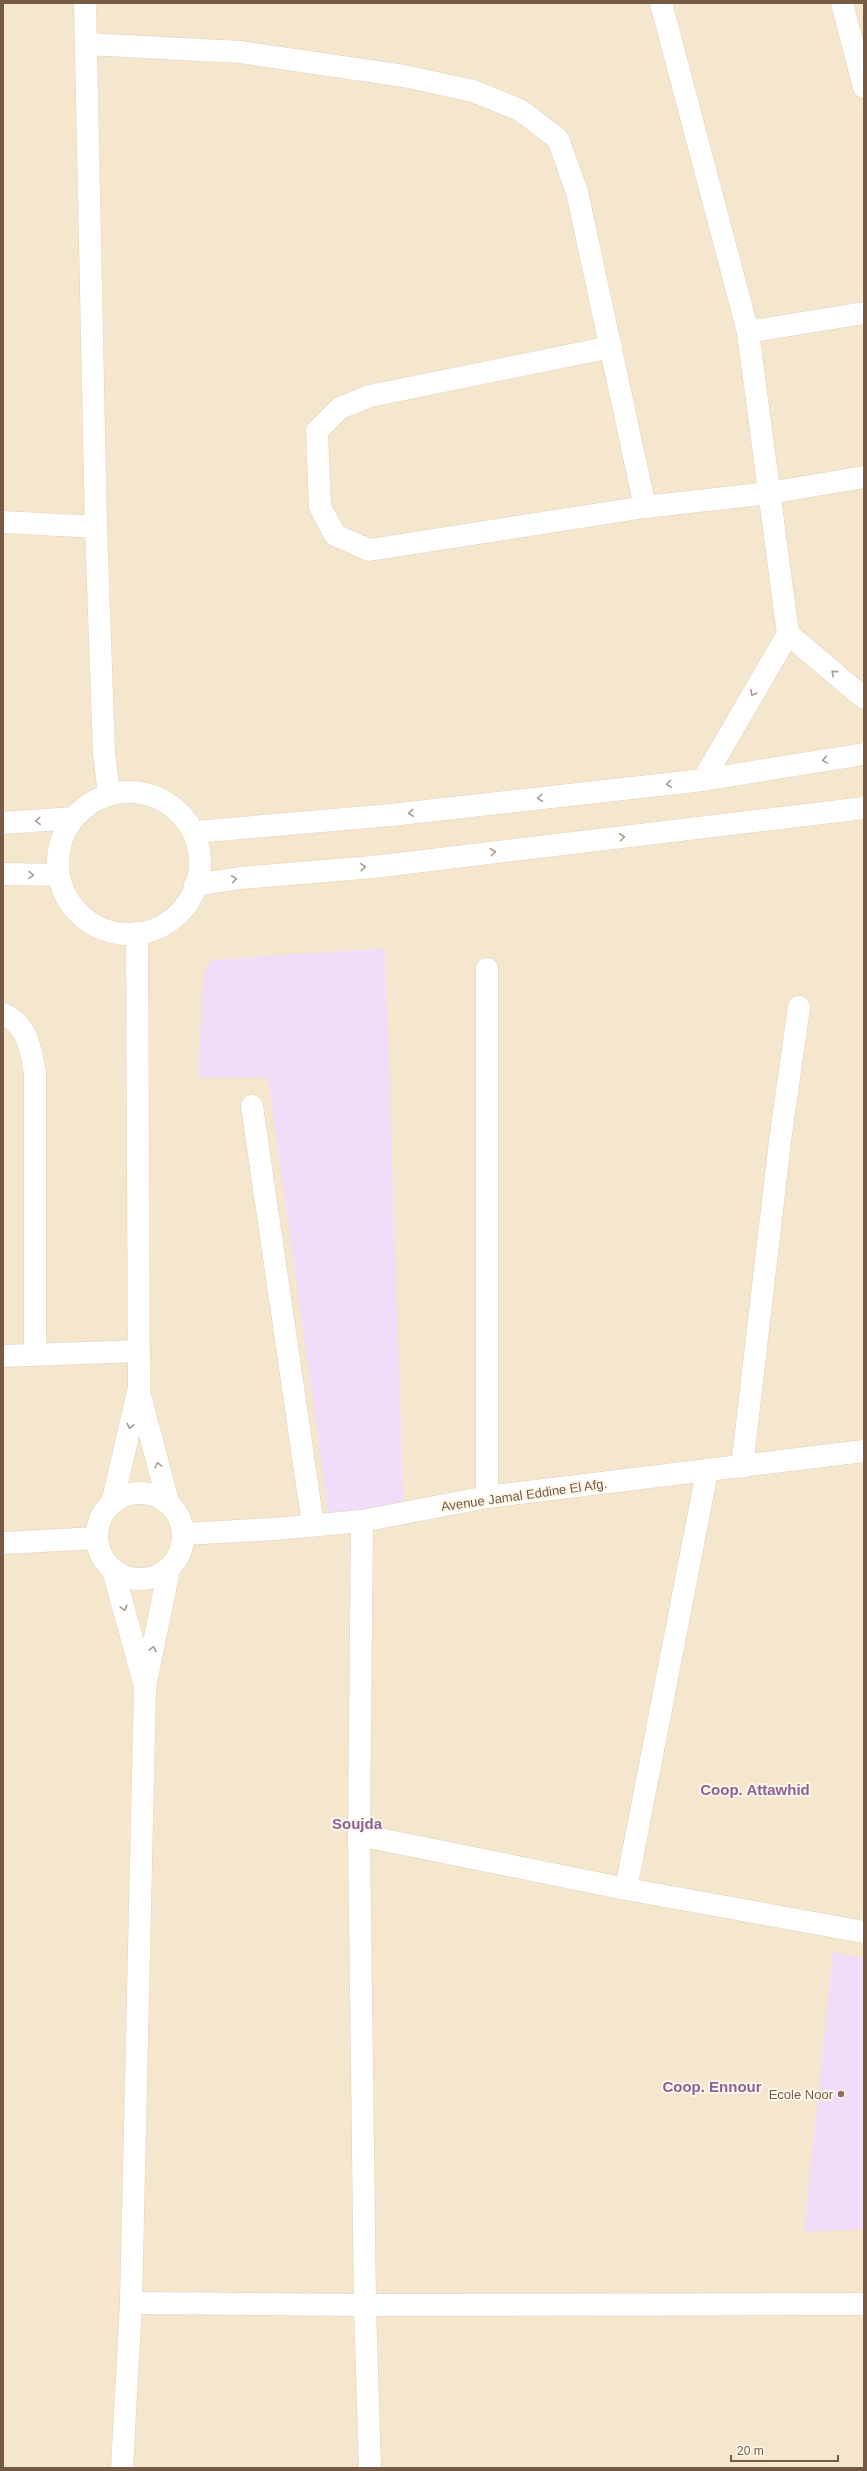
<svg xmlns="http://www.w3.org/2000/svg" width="867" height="2471" font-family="Arial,sans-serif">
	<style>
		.residential { fill: #f5e6ce }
		.education { fill: #f1ddf9 }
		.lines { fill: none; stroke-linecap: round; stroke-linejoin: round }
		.street-casing { stroke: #e2d0bc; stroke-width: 23 }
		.secondary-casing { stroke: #e7d2ba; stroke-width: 23 }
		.street { stroke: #fff; stroke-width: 22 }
		.secondary { stroke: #fff; stroke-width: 22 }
		.oneway { stroke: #ac9c90 }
		.education-dot { fill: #8d6e63; stroke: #fff7e7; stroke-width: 1.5 }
		.labels { text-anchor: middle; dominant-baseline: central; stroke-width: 4; stroke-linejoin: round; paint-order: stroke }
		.street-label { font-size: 13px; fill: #755a46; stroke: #fff7e7 }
		.education-label { font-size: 13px; fill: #785e54; stroke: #fff7e7; text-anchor: end }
		.quarter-label { font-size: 15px; font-weight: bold; fill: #8a6299; stroke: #fff7e7 }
	</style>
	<rect width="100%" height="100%" fill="#fdf4e0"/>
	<path class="residential" d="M3 3H864V2468H3Z"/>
	<path class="education" d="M385 948 404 1513 330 1524 268 1078 198 1077 204 972 211 960Z
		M833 1952 864 1958V2229L804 2232Z"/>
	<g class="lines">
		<g class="street-casing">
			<path id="street" d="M661 3 748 332 788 634
				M842 3 864 87
				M86 44 240 52 404 76 473 91 520 110 558 139 577 192 645 507
				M748 332 864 313
				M611 347 370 396 340 408 317 431 320 507 335 535 369 550 645 507 769 493 864 477
				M3 522 96 527
				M703 780 788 634 864 698
				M487 969V1497
				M3 1014C29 1026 30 1048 35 1073V1354
				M252 1106 313 1525
				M3 1356 138 1351
				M742 1467 780 1141 799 1007
				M362 1521 359 1835 365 2305 864 2304
				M184 1534 275 1529 362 1521 487 1497 864 1451
				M3 1543 97 1538
				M359 1835 626 1889 864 1932
				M626 1889 707 1472
				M131 2303 365 2305 370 2468"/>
		</g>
		<g class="secondary-casing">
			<path id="secondary" d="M85 3 96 527 104 753 109 794
				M58 863a71 71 0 1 1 142 0a71 71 0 1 1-142 0Z
				M3 823 74 818
				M195 832 391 815 703 780 864 754
				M3 874 59 875
				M195 885 240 878 373 867 864 808
				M139 1392 168 1502
				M97 1536a43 43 0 1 1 86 0a43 43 0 1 1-86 0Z
				M112 1504 139 1388 137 933
				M113 1570 144 1682
				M122 2468 131 2303 145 1687 169 1569"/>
		</g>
		<use href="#street" class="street"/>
		<use href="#secondary" class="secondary"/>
	</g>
	<defs><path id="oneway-chevron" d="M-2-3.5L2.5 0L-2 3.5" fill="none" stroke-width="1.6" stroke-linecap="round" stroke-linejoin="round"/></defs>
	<g class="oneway">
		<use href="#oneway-chevron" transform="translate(834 673) rotate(-140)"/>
		<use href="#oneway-chevron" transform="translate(753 693) rotate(120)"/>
		<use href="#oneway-chevron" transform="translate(825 760) rotate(171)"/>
		<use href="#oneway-chevron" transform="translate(669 784) rotate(174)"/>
		<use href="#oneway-chevron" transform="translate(540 798) rotate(174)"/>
		<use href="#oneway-chevron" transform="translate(411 813) rotate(174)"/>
		<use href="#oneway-chevron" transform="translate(38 821) rotate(176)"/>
		<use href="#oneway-chevron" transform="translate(622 837) rotate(-7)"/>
		<use href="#oneway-chevron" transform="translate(493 852) rotate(-7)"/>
		<use href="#oneway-chevron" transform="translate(363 867) rotate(-5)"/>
		<use href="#oneway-chevron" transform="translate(31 875) rotate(1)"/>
		<use href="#oneway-chevron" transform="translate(234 879) rotate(-8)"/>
		<use href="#oneway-chevron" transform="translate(130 1426) rotate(103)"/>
		<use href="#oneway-chevron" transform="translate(158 1465) rotate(-104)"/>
		<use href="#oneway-chevron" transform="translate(124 1608) rotate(75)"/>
		<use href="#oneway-chevron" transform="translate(153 1649) rotate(-78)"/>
	</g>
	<circle class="education-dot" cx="841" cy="2094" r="4"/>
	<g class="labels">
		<g class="street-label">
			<text transform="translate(524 1495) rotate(-8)">Avenue Jamal Eddine El Afg.</text>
		</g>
		<g class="education-label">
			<text x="833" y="2094">Ecole Noor</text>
		</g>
		<g class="quarter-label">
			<text x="755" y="1789">Coop. Attawhid</text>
			<text x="357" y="1823">Soujda</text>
			<text x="712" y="2086">Coop. Ennour</text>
		</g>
	</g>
	<rect width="867" height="2471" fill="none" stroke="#755a46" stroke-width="8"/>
	<path d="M731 2455v6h107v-6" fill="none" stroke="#755a46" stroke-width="2"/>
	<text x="737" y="2455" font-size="12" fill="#755a46" stroke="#fff7e7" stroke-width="3" paint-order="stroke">20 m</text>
</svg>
